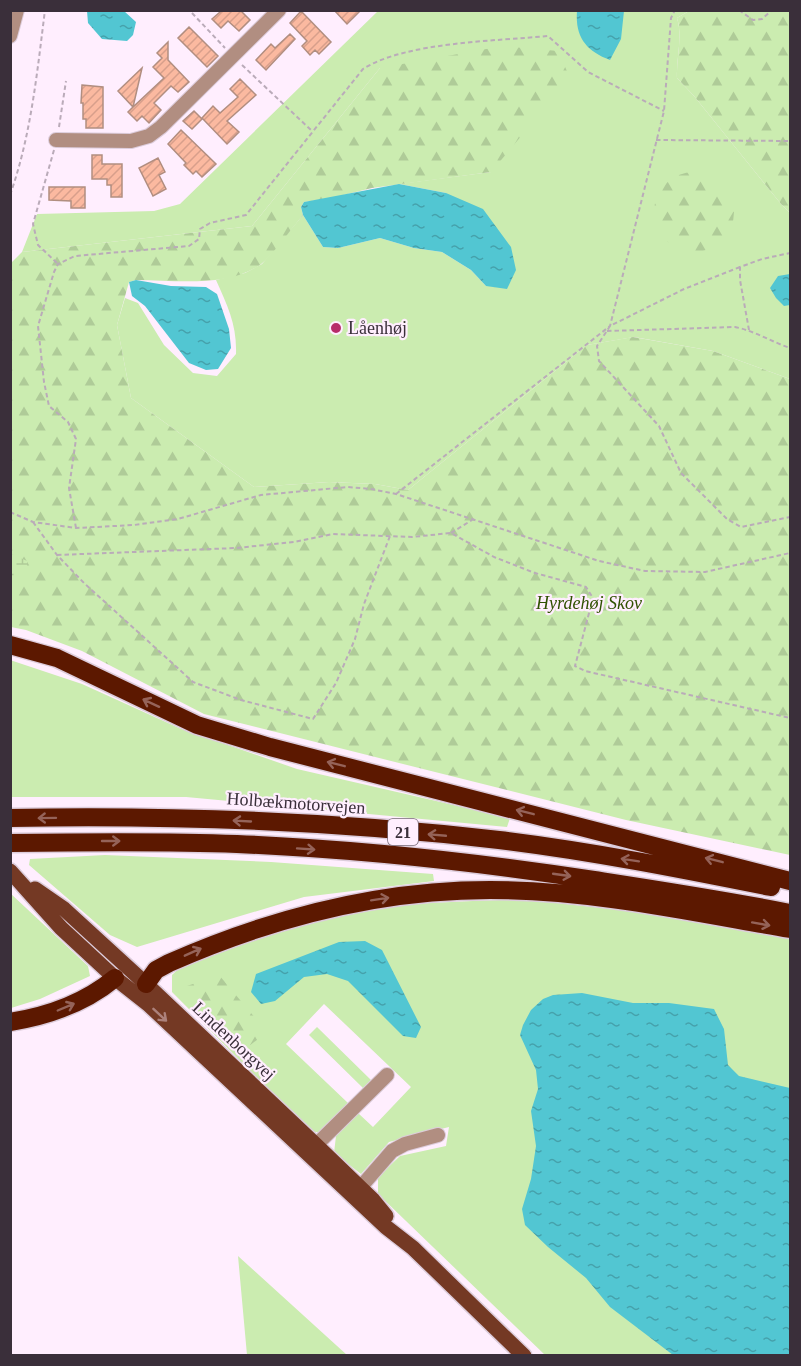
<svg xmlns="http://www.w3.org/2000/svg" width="801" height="1366" font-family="Georgia,serif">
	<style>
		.grass { fill: #cbecb0 }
		.forest { fill: url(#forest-firs) }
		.wetland { fill: url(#wetland-marsh) }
		.water { fill: url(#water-ripples) }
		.building { fill: url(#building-hatch); stroke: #b18e80; stroke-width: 1.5 }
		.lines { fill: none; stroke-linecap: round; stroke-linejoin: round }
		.minor-casing { stroke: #dcccdb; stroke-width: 16 }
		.major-casing { stroke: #dcccdb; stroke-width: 18 }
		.highway-casing { stroke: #dcccdb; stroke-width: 21 }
		.path { stroke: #baabb9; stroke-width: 2; stroke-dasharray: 4.5 3; stroke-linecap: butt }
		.minor { stroke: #b18e81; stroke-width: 14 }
		.major { stroke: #743924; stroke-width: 15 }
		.highway { stroke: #5c1800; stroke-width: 18 }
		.oneway { stroke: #956359 }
		.oneway2 { stroke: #ac817b }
		.poi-dot { fill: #b72d69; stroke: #ffeefe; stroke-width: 2 }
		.labels { text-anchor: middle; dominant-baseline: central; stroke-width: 4.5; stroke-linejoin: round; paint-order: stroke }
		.shield { fill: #ffeefe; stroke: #756875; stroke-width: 1.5 }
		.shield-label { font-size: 16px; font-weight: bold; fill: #3a2f3a }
		.poi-label { font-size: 18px; fill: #3a2f3a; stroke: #ffeefe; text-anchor: start }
		.park-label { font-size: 18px; font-style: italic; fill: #305101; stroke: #ffeefe }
		.street-label { font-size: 18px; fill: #3a2f3a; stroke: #ffeefe }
	</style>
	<defs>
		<pattern id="forest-firs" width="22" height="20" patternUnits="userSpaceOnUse" patternTransform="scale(1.5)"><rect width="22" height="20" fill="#cbecb0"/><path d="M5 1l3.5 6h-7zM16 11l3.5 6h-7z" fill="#afcb98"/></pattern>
		<pattern id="wetland-marsh" width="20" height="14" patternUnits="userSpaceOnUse" patternTransform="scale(1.5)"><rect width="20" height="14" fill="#cbecb0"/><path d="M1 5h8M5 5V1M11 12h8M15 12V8" fill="none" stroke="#afcb98"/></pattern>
		<pattern id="water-ripples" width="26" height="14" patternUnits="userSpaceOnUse" patternTransform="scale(1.5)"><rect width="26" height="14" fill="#52c6d2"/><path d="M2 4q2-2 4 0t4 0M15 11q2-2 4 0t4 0" fill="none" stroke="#45a1ab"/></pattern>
		<pattern id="building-hatch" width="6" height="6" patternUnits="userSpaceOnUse" patternTransform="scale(1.5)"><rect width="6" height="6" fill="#fbb9a0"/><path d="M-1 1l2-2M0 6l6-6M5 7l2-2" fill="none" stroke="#d89f8b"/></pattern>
	</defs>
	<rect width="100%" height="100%" fill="#ffeefe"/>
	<path class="grass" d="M378 11H689L677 18C683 37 676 58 677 78L694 96 781 204 790 213V379L713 351 634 337 587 345 408 490 375 484 329 482 254 487 131 398 117 325 125 298 138 303 164 345 193 373 217 376 236 354C237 325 228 307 216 280L245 273 262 264 303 215 323 247 338 248 380 238 414 248 442 252 471 270 486 286 446 193 399 184 491 172 380 68 252 226 22 252 37 214 154 211 180 204Z
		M10 660 82 684 179 728 297 769 510 818 507 827 186 797H11Z
		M105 855 271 862 433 874 434 881 304 897 137 947 110 935 29 865 30 859Z
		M10 893 88 966 90 976 40 999 11 1008Z
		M520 899 630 911 790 939V1355H545L378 1194V1177L400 1156 446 1146 449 1127 389 1142 361 1174 334 1153 336 1136 358 1113 373 1127 411 1087 324 1004 286 1044 348 1103 322 1133 310 1131 172 992V975C195 953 228 945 258 936 299 924 340 912 383 907 428 902 474 901 520 899Z
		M317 1027 371 1080 363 1088 309 1035Z
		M238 1256 347 1355H247Z"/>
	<path class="forest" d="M689 11H790V213L781 204 694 96 677 78C676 58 683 37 677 18Z
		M503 46 558 51 570 78 491 172 372 188 327 199 304 202 301 207 303 215C292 228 273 255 260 265 226 288 175 280 136 280L129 282 117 325 131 398 254 487 329 482 375 484 408 490 587 345 633 337 713 351 790 379V855L626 820 204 714 82 651 26 630 11 627V263L22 252 252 226 380 68Z
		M654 212a40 40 0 1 1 80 0a40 40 0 1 1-80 0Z
		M219 975 267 1032 244 1050 187 991V986Z"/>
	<path class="wetland" d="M10 553 27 561C28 575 21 578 11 583Z"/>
	<path class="water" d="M87 11H124L136 22 133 35 127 41 102 39 88 23Z
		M577 11H624L621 39 610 60C586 51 575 37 577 11Z
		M399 184 446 193 483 209 511 247 516 270 507 289 486 286 471 270 442 252 414 248 380 238 338 248 323 247 303 215 301 207 304 202Z
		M790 274V305L784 306 776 298 770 288 778 276Z
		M136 280 171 286 206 287 217 294 229 329 231 348 218 369 206 370 189 363 145 306 132 296 129 282Z
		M365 941 382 950 421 1027 416 1038 403 1036 348 981 327 974 304 977 275 1001 261 1004 251 992 256 974 339 942Z
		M582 993 633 1003H669L714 1009 724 1029 728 1065 739 1076 790 1088V1355H673L610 1307 586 1278 548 1247 525 1225 522 1209 531 1179 536 1146 531 1111 538 1089 536 1070 520 1035 523 1025 531 1010 543 999 553 995Z"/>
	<path class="building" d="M218 10H240L250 20 239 31 228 21 221 28 212 19 220 12Z
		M334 10H361L347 24Z
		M301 11 331 42 319 54 315 50 310 55 302 46 307 41 290 23Z
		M189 27 218 56 207 67 178 38Z
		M290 34 295 39 266 70 256 60 271 44 275 48Z
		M168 42V60L189 82 178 92 171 86 154 103 161 110 149 123 142 116 137 121 128 112 133 107 118 91 142 68 133 107 164 78 153 67 162 58 157 53Z
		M240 79 256 95 227 121 239 132 227 144 202 118 213 106 220 113 238 97 230 89Z
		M82 85 103 87V128H86V119H83V103H81Z
		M194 111 202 119 192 129 183 121Z
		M181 130 216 164 202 177 196 171 193 174 184 165 186 163 168 144Z
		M92 155H102V164H122V197H111V185H107V179H92Z
		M158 158 165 172 159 175 166 189 153 196 139 168Z
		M49 187H85V208H71V201L49 200Z"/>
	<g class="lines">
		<g class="minor-casing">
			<path id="minor" d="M10 36 17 10
				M56 140 131 141 149 136 161 127 279 10
				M309 1152 387 1075
				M353 1196 392 1151 405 1144 438 1135"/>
		</g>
		<g class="major-casing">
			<path id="major" d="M10 871 61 928 115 978 148 1004 386 1227 413 1248 524 1356
				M35 889 64 909 146 984 316 1145 373 1200 386 1216"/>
		</g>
		<g class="highway-casing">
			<path id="highway" d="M10 645 57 658 197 725 270 747 790 881
				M10 818C173 815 337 821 499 840 590 851 681 869 771 887
				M10 843C86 842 162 841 237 844 356 849 476 862 594 880 659 890 725 900 790 913
				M146 984 156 970 169 963C271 918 378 890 490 890 591 890 691 912 790 929
				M10 1022C48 1016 85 1003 115 978"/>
		</g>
		<path class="path" d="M739 10 753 20 762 19 772 10
			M192 13 225 48
			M242 65 312 131
			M59 127 66 81
			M656 140 790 141
			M54 150 33 224 38 245 58 264
			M10 195C31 136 37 73 45 10
			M740 267 684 289 610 326 597 346 599 361 659 426 681 473 727 519 741 527 790 517
			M749 330 740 280V267L762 259 790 253
			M607 331 735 327C755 331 772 342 790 348
			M396 494 610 326 664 111 671 18 675 10
			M10 512 33 522 76 528 134 525 178 519 261 495 348 487 371 489 396 494 599 561 645 571 705 572 790 553
			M33 522 57 555 84 583 193 682 241 700 313 719 336 683 355 639 364 604 390 536
			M76 528 69 488 76 439 68 422 49 406 44 382 38 326 54 272 58 264 75 256 189 246 199 239 200 229 210 223 246 215 363 69C405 42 497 41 548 36L588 72 664 111
			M451 533 472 520
			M57 555 236 548 294 542 333 534 412 537 451 533 494 557 535 573 586 587 593 598 575 666 585 671 790 718"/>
		<use href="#minor" class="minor"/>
		<use href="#major" class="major"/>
		<use href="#highway" class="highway"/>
	</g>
	<defs><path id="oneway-shaft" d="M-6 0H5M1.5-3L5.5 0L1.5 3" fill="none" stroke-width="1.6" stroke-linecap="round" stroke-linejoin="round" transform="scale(1.5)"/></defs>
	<g class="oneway">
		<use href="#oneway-shaft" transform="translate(151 703) rotate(-155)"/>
		<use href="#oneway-shaft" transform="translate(336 764) rotate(-166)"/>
		<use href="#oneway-shaft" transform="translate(525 812) rotate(-166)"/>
		<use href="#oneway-shaft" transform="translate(47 818) rotate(179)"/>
		<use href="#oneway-shaft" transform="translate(242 821) rotate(-177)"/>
		<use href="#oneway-shaft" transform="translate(437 835) rotate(-175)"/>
		<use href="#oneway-shaft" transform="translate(111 841)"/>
		<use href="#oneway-shaft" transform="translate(306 849) rotate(4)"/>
		<use href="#oneway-shaft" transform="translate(630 860) rotate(-171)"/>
		<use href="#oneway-shaft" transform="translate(714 860) rotate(-166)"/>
		<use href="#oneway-shaft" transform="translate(562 875) rotate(8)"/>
		<use href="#oneway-shaft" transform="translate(380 899) rotate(-9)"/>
		<use href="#oneway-shaft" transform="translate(761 924) rotate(10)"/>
		<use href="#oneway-shaft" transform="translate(193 952) rotate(-24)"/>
		<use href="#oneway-shaft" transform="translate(66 1007) rotate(-23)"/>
	</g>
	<use class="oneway2" href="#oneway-shaft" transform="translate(160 1015) rotate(43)"/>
	<circle class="poi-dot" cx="336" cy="328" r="6"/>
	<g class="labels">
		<rect class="shield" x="388" y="819" width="30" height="26" rx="4.5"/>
		<g class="shield-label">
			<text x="403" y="832">21</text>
		</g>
		<g class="poi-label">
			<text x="348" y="328">Låenhøj</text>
		</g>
		<g class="park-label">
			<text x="589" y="603">Hyrdehøj Skov</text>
		</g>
		<g class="street-label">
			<text transform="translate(296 803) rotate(4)">Holbækmotorvejen</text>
			<text transform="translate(234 1041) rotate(43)">Lindenborgvej</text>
		</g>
	</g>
	<rect width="801" height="1366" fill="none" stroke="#3a2f3a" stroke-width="24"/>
</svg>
